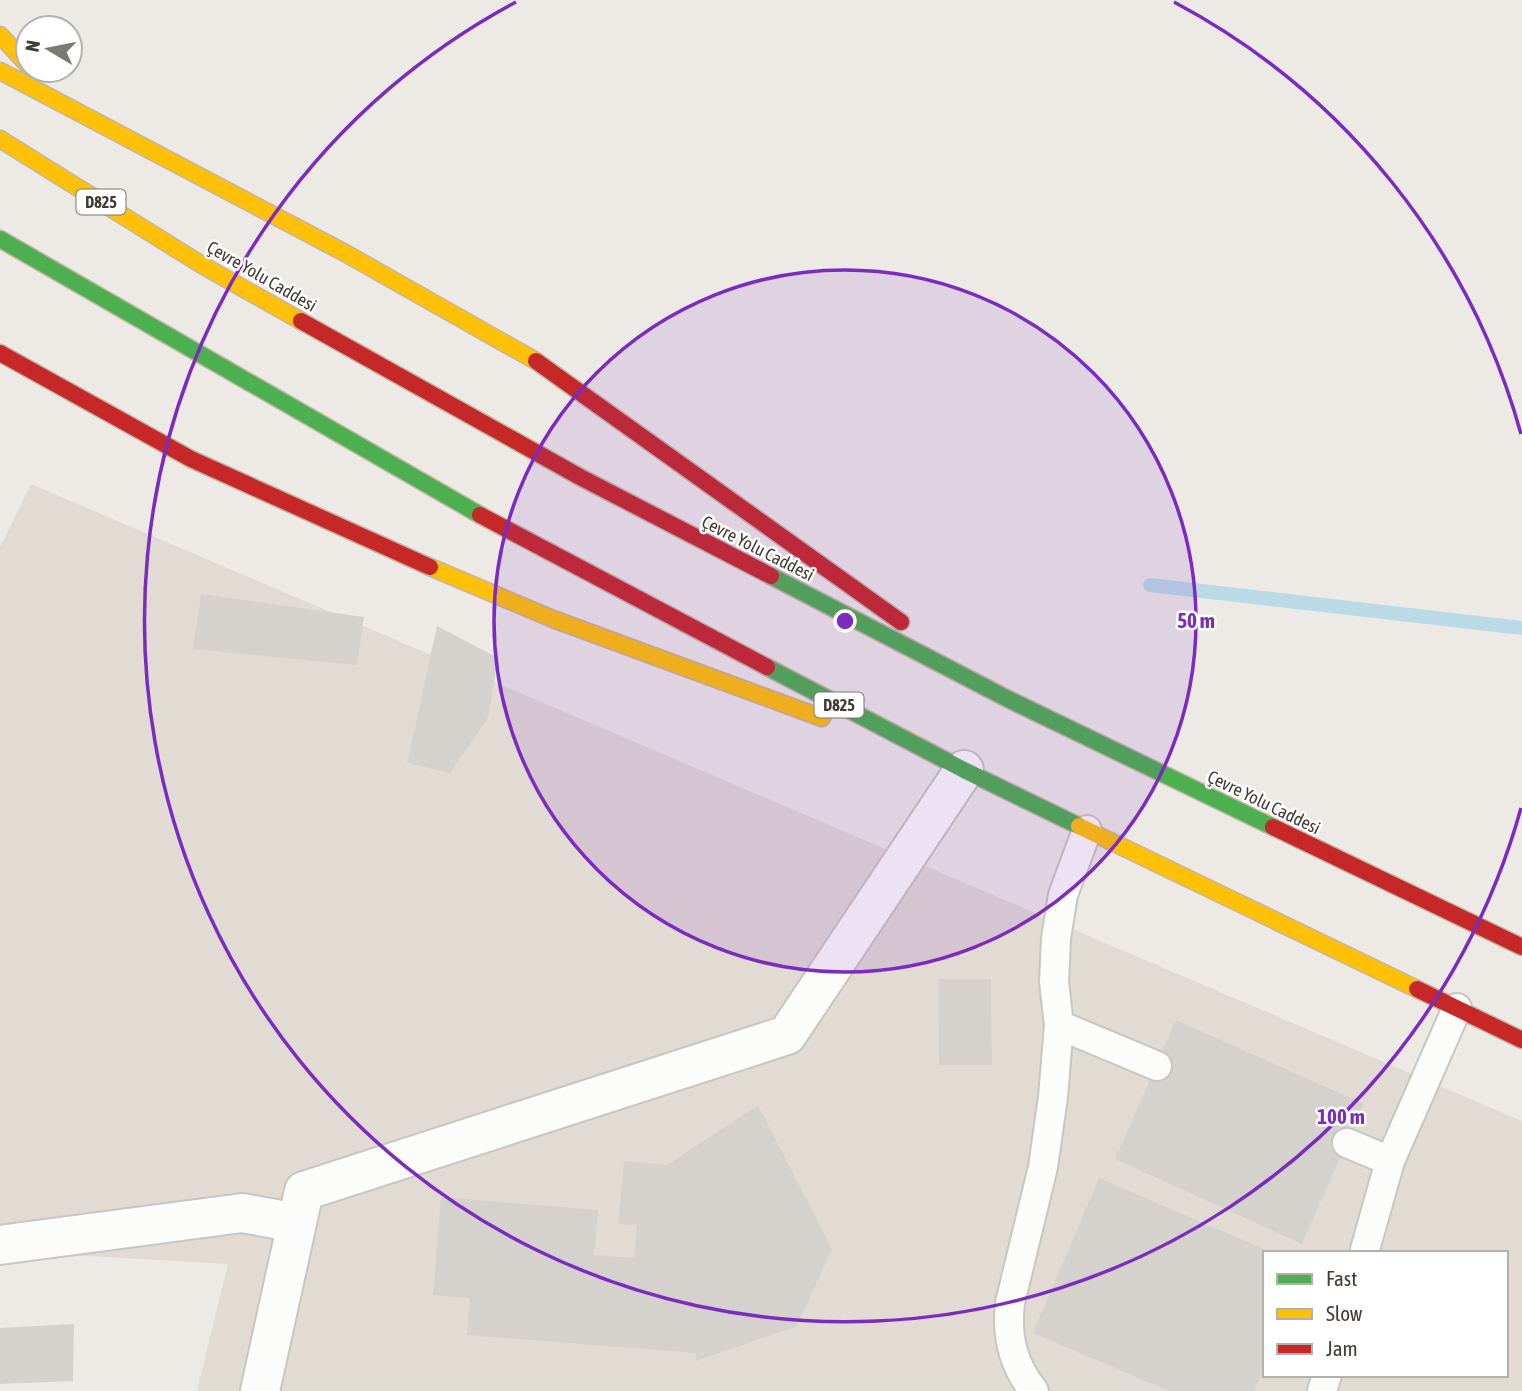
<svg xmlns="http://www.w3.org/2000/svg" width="1522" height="1391" font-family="'Asap Condensed',sans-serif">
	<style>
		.residential { fill: #e1dbd4; fill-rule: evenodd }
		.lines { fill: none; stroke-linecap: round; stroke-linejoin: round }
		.stream { stroke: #badae8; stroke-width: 14 }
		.building { fill: #d5d1cd }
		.lane-casing { stroke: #c9c6c2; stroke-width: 32 }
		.street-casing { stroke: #c9c6c2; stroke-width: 42 }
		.fast-casing { stroke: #c3b4a3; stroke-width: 19 }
		.slow-casing { stroke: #c3b4a3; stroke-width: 19 }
		.jam-casing { stroke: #c3b4a3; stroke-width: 19 }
		.lane { stroke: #fcfcfb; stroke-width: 28 }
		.street { stroke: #fcfcfb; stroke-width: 38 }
		.fast { stroke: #4caf50; stroke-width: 16 }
		.slow { stroke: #ffc107; stroke-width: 16 }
		.jam { stroke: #c62828; stroke-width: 16 }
		.ring { fill: none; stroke: #7b2cbf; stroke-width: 3.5 }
		.labels { text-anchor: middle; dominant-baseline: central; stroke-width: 5; stroke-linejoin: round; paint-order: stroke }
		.shield { fill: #fff; stroke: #7a7671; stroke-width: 2 }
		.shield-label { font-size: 16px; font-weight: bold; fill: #413b34 }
		.street-label { font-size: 18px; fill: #413b34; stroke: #fff }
		.centre { fill: #7b2cbf; stroke: #fff; stroke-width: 3.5 }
		.ring-label { font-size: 21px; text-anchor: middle; font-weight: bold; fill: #7b2cbf; stroke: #fff; stroke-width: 5; stroke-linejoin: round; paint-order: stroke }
	</style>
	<rect width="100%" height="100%" fill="#edeae6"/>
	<path class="residential" d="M31 484 1522 1121V1391H197L228 1264 0 1251V547ZM1265 1253H1506V1375H1265Z"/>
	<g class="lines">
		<path class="stream" d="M1150 585 1522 628"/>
	</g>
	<path class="building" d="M201 594 364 617 357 665 193 649Z
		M437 626 498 658 488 718 450 773 407 763Z
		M938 979H991L992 1065H939Z
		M1176 1020 1364 1104 1302 1244 1115 1159Z
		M758 1105 832 1249 797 1326 696 1361V1353L467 1335 470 1298 433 1295 441 1197 598 1210 594 1255 634 1258 637 1225 618 1224 624 1161 667 1165Z
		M1099 1178 1273 1253H1265V1365L1254 1391H1169L1033 1333Z
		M74 1324 73 1381 0 1384V1328Z"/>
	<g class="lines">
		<g class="lane-casing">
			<path id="lane" d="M1059 1025 1157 1066
				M1347 1143 1390 1161
				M1364 1253 1390 1161 1457 1008
				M1034 1391C1013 1365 1006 1337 1010 1303L1043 1167 1053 1097 1059 1025 1054 982 1056 939 1063 895 1087 830
				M1322 1391 1327 1375"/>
		</g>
		<g class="street-casing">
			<path id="street" d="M0 1245 242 1213 297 1223
				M260 1391 304 1191 787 1035 964 770"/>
		</g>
		<g class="fast-casing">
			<path id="fast" d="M0 239 480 515
				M771 576 1008 699 1273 827
				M767 667 964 770 1079 826"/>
		</g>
		<g class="slow-casing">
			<path id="slow" d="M0 35 28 65
				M0 71 345 253 536 361
				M0 139 202 265 301 321
				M430 567 553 619 822 718
				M1079 826 1417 989"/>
		</g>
		<g class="jam-casing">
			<path id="jam" d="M301 321 580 477 771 576
				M0 353 191 459 430 567
				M536 361 901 622
				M480 515 767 667
				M1273 827 1522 947
				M1417 989 1522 1040"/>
		</g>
		<use href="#lane" class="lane"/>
		<use href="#street" class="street"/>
		<use href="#fast" class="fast"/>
		<use href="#slow" class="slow"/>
		<use href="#jam" class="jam"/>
	</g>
	<circle cx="845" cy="621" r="351" fill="#7b2cbf" fill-opacity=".12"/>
	<g class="ring">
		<circle cx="845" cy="621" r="351"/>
		<path d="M1521 808A701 701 0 1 1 516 2M1174 2A701 701 0 0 1 1521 434"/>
	</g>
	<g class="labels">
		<g class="shield">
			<rect x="76.5" y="189.5" width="49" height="25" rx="5"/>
			<rect x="814.5" y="692.5" width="49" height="25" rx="5"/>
		</g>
		<g class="shield-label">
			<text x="101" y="202">D825</text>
			<text x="839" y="705">D825</text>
		</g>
		<g class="street-label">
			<text transform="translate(262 276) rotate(30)">Çevre Yolu Caddesi</text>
			<text transform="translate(758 548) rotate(27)">Çevre Yolu Caddesi</text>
			<text transform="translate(1264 802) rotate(26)">Çevre Yolu Caddesi</text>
		</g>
	</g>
	<circle cx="845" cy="621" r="10" class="centre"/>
	<g class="ring-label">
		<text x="1196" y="628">50 m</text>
		<text x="1341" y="1124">100 m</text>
	</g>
	<rect x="1263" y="1251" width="245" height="126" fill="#ffffff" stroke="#b3b1ae" stroke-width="2"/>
	<rect x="1277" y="1274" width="35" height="10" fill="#4caf50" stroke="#b3b1ae" stroke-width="2"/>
	<text x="1326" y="1286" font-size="21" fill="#413b34">Fast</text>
	<rect x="1277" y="1309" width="35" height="10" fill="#ffc107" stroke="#b3b1ae" stroke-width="2"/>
	<text x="1326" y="1321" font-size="21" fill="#413b34">Slow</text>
	<rect x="1277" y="1344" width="35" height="10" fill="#c62828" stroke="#b3b1ae" stroke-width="2"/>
	<text x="1326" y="1356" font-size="21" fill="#413b34">Jam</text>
	<g transform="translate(49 49) rotate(280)"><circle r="33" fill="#ffffff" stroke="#b3b1ae" stroke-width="2"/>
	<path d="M0-5L12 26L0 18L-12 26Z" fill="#7d7872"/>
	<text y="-10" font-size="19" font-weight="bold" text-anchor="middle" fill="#413b34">N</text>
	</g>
</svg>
